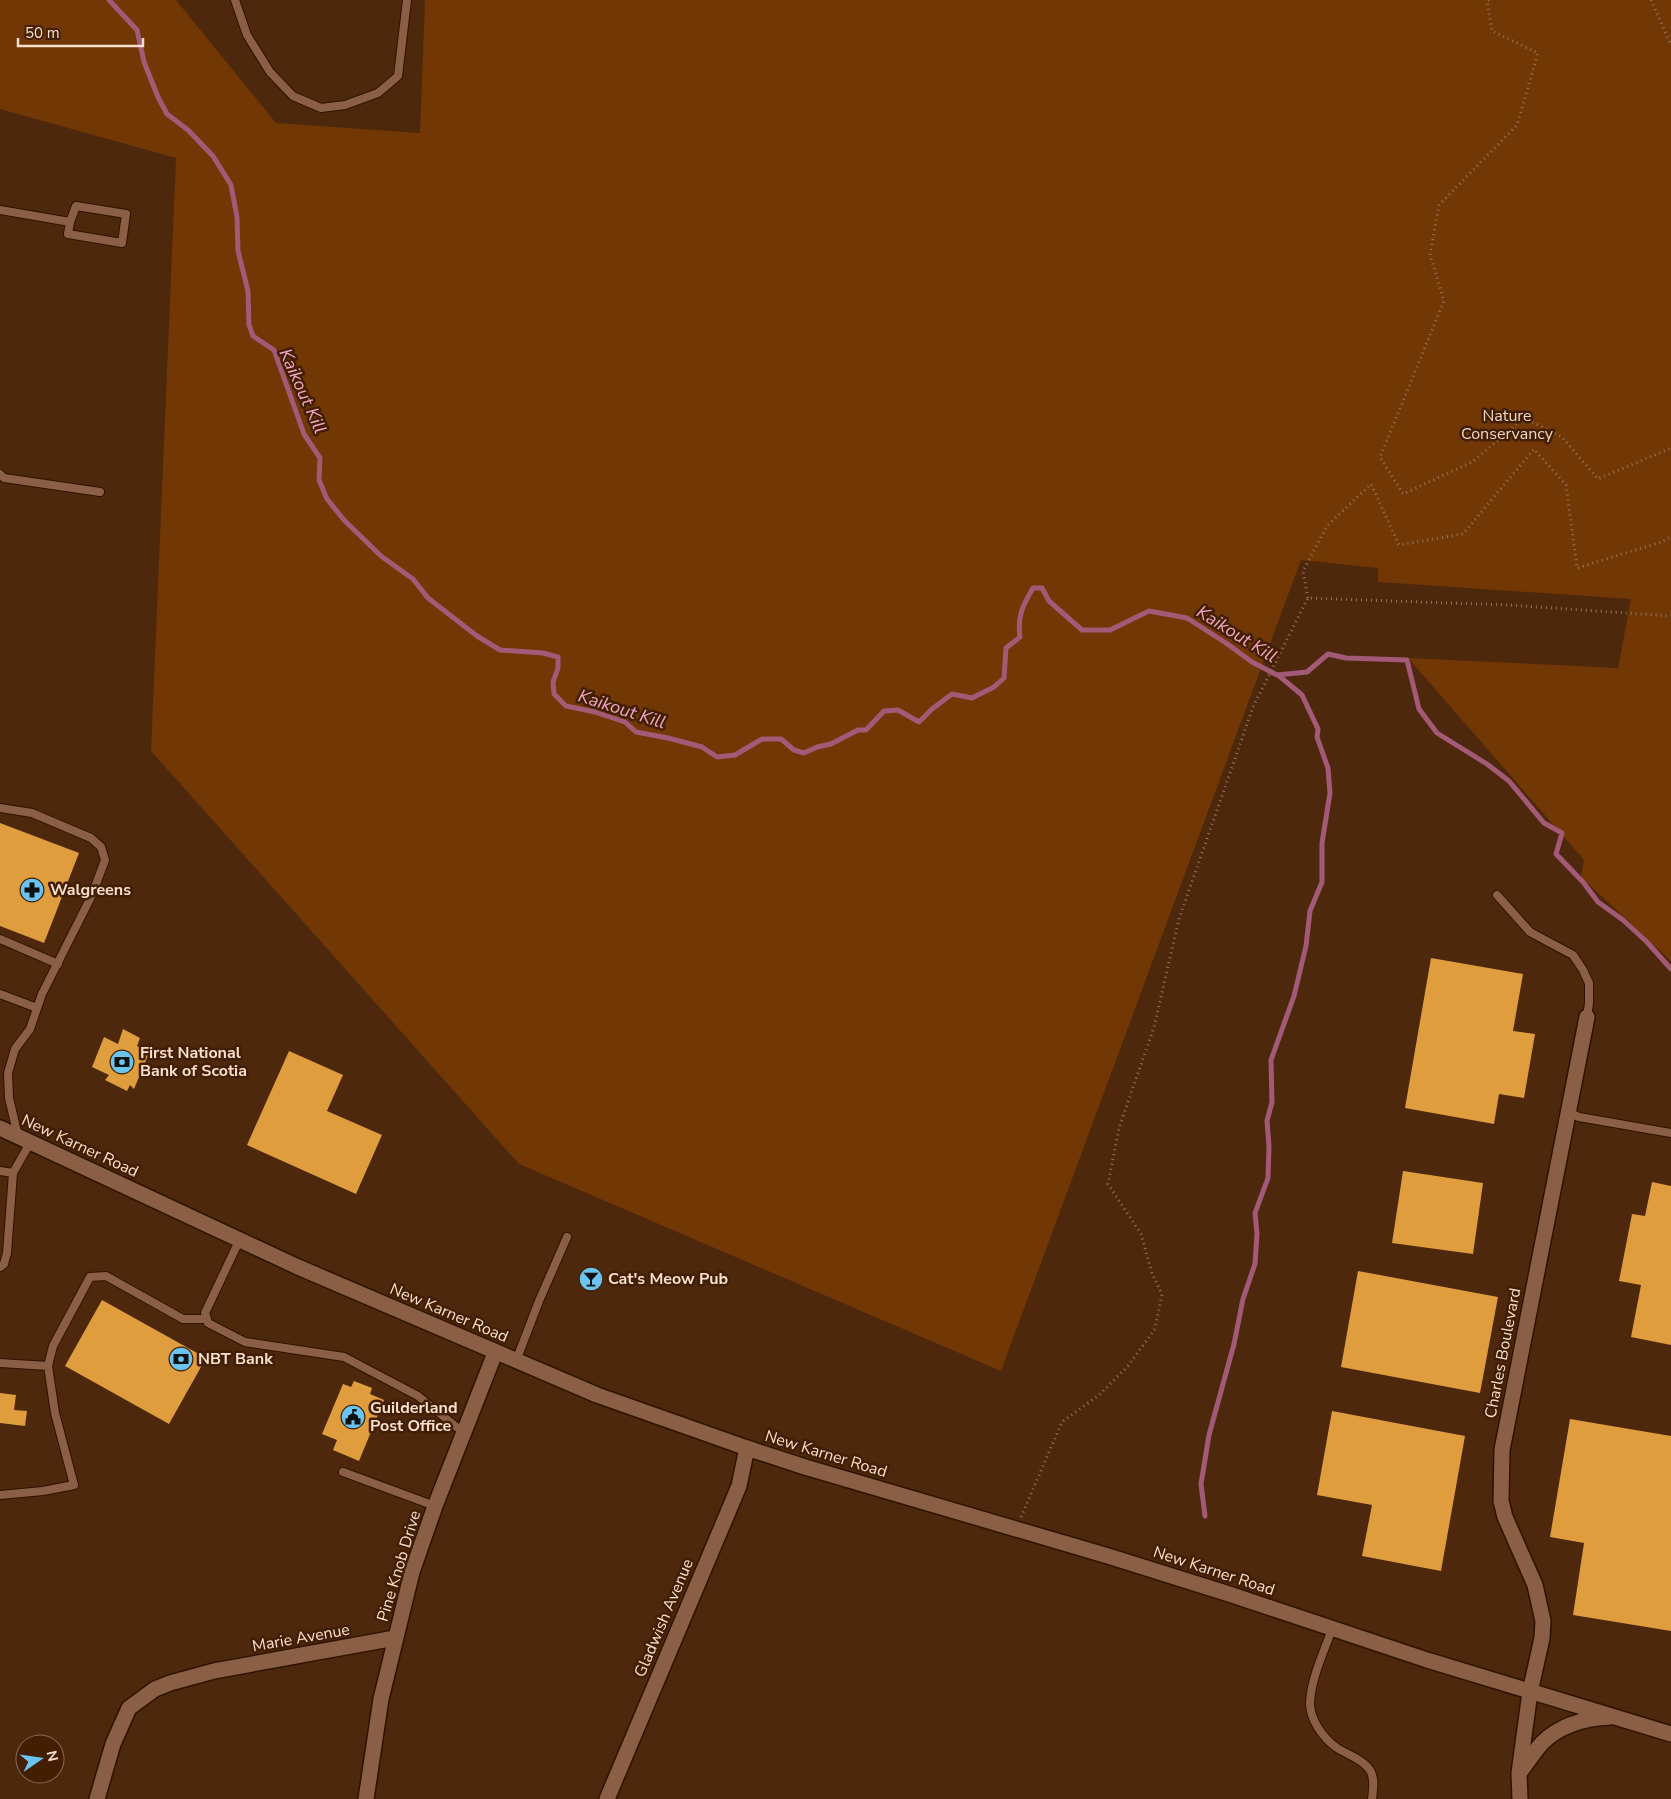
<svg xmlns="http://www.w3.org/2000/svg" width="1671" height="1799" font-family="'Nunito Sans',sans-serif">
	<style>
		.green { fill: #713704 }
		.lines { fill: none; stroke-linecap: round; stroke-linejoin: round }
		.stream { stroke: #a25a77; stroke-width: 5 }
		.building { fill: #df9d3e }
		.service-casing { stroke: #2e1201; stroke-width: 10 }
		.minor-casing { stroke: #2e1201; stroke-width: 18 }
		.secondary-casing { stroke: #2e1201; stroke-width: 18 }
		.path { stroke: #94745e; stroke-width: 3; stroke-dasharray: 1 4; stroke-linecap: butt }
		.service { stroke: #8a5f45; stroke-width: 8 }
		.minor { stroke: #8a5f45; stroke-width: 15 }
		.secondary { stroke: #8a5f45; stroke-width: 15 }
		.labels { text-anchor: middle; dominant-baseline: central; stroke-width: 5; stroke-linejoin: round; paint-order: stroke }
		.park-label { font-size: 16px; fill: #eed6c8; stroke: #421e03 }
		.poi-label { font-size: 16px; font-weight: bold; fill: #f8dfd0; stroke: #421e03; text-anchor: start }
		.street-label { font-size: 16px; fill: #f8dfd0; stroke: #421e03 }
		.water-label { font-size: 18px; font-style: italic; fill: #f1a5c4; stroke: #421e03 }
	</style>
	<rect width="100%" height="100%" fill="#4d280d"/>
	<path class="green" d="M0 0H176L276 123 420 133 425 0H1671V961L1581 877 1584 860 1408 658 1618 668 1631 599 1378 582V568L1301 560 1001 1371 519 1164 151 751 176 158 0 109Z"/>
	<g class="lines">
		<path class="stream" d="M109 0 137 30 144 62 158 97 167 114 188 130 213 156 231 185 237 217 238 251 248 291 249 325 253 336 274 350 304 434 320 458 319 480 327 499 344 520 381 556 413 579 428 598 477 636 500 650 543 653 558 657V668L553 682 554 694 566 706 595 712 625 722 636 732 668 738 702 747 717 757 735 755 762 739H781L794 750 804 753 817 747 831 744 858 730H866L884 711 898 710 919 722 932 709 952 694 972 698 994 687 1004 678 1006 648 1020 637C1017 616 1023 605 1033 588H1042L1049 601 1082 630H1110L1149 611 1187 618 1226 643 1252 662 1277 675 1307 672 1328 654 1346 658 1407 660 1419 709 1437 733 1487 764 1509 781 1544 823 1562 833 1556 854 1583 882 1598 902 1623 920 1647 942 1671 969
			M1205 1516 1201 1484 1209 1435 1234 1344 1243 1299 1255 1264 1257 1234 1255 1213 1268 1178 1269 1146 1267 1121 1272 1102 1271 1060 1294 996 1306 946 1310 911 1322 882V843L1330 793 1328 768 1317 737 1318 729 1302 695 1278 675"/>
	</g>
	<path class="building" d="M0 823 79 853 44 943 0 926Z
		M1431 958 1523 974 1513 1031 1535 1034 1524 1098 1499 1094 1494 1124 1405 1108Z
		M123 1029 140 1038 137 1046 149 1053 134 1089 130 1085 127 1091 105 1080 109 1075 92 1067 104 1037 118 1044Z
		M289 1051 343 1075 327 1111 382 1135 356 1194 247 1145Z
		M1403 1171 1483 1183 1473 1254 1392 1243Z
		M1652 1182 1671 1186V1345L1631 1337 1641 1285 1619 1281 1632 1214 1645 1216Z
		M1358 1271 1498 1297 1480 1393 1341 1367Z
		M102 1300 206 1358 169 1424 65 1366Z
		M354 1381 372 1388 370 1394 384 1400 359 1461 333 1450 337 1440 322 1434 343 1384 351 1387Z
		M0 1393 16 1395 14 1410 27 1411 25 1426 0 1423Z
		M1332 1411 1465 1436 1441 1571 1362 1556 1372 1505 1317 1495Z
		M1570 1419 1671 1436V1631L1573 1615 1584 1543 1550 1537Z"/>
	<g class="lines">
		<g class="service-casing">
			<path id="service" d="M235 0 247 35 270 72 293 96 321 108 345 105 378 93 398 76 407 0
				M76 206 126 214 122 243 68 234 70 222Z
				M0 210 70 222
				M0 474 4 478 100 492
				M0 808 32 813 91 838 101 847 105 860 92 895 42 994 30 1029 15 1049 8 1073 9 1098 18 1136
				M1497 895 1530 932 1573 955 1583 970 1589 983V1003L1587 1017
				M0 939 58 964
				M0 994 37 1008
				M1570 1113 1579 1117 1671 1133
				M0 1171 13 1173
				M240 1239 205 1313 208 1323 245 1342 344 1357 418 1396 464 1433
				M0 1267 4 1264 7 1253 13 1173 30 1143
				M516 1361 539 1301 567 1237
				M0 1363 48 1366
				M343 1472 435 1506
				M0 1495 43 1491 74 1485 55 1413 48 1366 53 1346 90 1277 106 1276 183 1319H207
				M1332 1629C1324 1652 1311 1678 1310 1703 1310 1720 1323 1738 1337 1748 1348 1755 1365 1760 1371 1772 1375 1781 1373 1790 1372 1799"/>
		</g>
		<g class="minor-casing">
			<path id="minor" d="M1520 1772C1527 1763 1534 1752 1542 1743 1560 1725 1586 1718 1611 1717
				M97 1799 113 1744 129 1708 155 1689 170 1683 214 1671 395 1638
				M366 1799 381 1699 412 1572 435 1506 495 1353
				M607 1799 739 1486 747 1448
				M1520 1799 1519 1773 1530 1692 1542 1638 1543 1621 1535 1585 1505 1517 1501 1501 1502 1450 1587 1017"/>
		</g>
		<g class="secondary-casing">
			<path id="secondary" d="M0 1128 298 1267 597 1395 747 1448 805 1467 1108 1556 1226 1593 1427 1660 1671 1734"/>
		</g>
		<path class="path" d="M1489 0 1487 1 1492 31 1538 53 1517 125 1439 205 1430 255 1444 301 1380 457 1403 494 1472 462 1524 418 1562 437 1598 479 1671 448
			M1651 0 1671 45
			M1308 598 1303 571 1327 526 1371 484 1399 545 1463 534 1534 449 1566 485 1577 568 1661 542 1671 537
			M1021 1517 1062 1422 1099 1395 1128 1366 1155 1329 1162 1294 1152 1273 1141 1234 1108 1184 1119 1128 1154 1027 1179 919 1253 707 1308 598 1507 605 1671 616"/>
		<use href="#service" class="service"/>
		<use href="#minor" class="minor"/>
		<use href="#secondary" class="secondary"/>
	</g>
	<defs>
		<g id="pharmacy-disc" transform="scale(1.25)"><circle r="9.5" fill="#6ac3f1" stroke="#421e03"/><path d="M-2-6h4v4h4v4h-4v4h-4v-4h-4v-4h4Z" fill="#111"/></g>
		<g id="bank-disc" transform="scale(1.25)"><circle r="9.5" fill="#6ac3f1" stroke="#421e03"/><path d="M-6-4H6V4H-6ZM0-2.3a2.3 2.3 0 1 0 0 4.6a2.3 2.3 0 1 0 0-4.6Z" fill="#111"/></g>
		<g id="bar-disc" transform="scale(1.25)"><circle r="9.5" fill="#6ac3f1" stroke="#421e03"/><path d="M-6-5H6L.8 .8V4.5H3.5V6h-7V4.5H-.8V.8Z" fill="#111"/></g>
		<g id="civic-disc" transform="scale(1.25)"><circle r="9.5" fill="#6ac3f1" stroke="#421e03"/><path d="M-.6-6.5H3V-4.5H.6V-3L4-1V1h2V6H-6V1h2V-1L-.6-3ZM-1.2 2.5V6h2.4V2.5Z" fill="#111"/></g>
	</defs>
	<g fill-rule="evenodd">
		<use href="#pharmacy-disc" x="32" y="890"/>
		<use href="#bank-disc" x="122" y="1062"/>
		<use href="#bar-disc" x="591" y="1279"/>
		<use href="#bank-disc" x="181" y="1359"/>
		<use href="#civic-disc" x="353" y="1417"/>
	</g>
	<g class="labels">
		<g class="park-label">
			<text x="1507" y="416">Nature<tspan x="1507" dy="18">Conservancy</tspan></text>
		</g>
		<g class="poi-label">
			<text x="50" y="890">Walgreens</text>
			<text x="140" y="1053">First National<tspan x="140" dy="18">Bank of Scotia</tspan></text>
			<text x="608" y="1279">Cat's Meow Pub</text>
			<text x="198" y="1359">NBT Bank</text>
			<text x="370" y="1408">Guilderland<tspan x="370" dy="18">Post Office</tspan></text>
		</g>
		<g class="street-label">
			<text transform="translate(80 1146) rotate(25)">New Karner Road</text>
			<text transform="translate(449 1313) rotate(23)">New Karner Road</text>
			<text transform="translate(1503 1353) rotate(-79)">Charles Boulevard</text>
			<text transform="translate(826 1454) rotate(17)">New Karner Road</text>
			<text transform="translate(399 1566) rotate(-73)">Pine Knob Drive</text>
			<text transform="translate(1214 1571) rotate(18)">New Karner Road</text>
			<text transform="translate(664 1618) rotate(-67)">Gladwish Avenue</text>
			<text transform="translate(301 1638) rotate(-10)">Marie Avenue</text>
		</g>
		<g class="water-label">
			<text transform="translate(303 391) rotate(66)">Kaikout Kill</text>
			<text transform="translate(1237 634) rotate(32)">Kaikout Kill</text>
			<text transform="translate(622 709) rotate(18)">Kaikout Kill</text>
		</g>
	</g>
	<g transform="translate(40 1759) rotate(77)"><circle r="24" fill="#421e03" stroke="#8b6b55"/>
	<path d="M0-4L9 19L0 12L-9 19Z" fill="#6ac3f1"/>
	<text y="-8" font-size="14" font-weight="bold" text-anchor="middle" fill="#f8dfd0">N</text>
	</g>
	<path d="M18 38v8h125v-8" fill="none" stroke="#f8dfd0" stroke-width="2.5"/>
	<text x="25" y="38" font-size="15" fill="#f8dfd0" stroke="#421e03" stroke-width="4" paint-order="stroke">50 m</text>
</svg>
